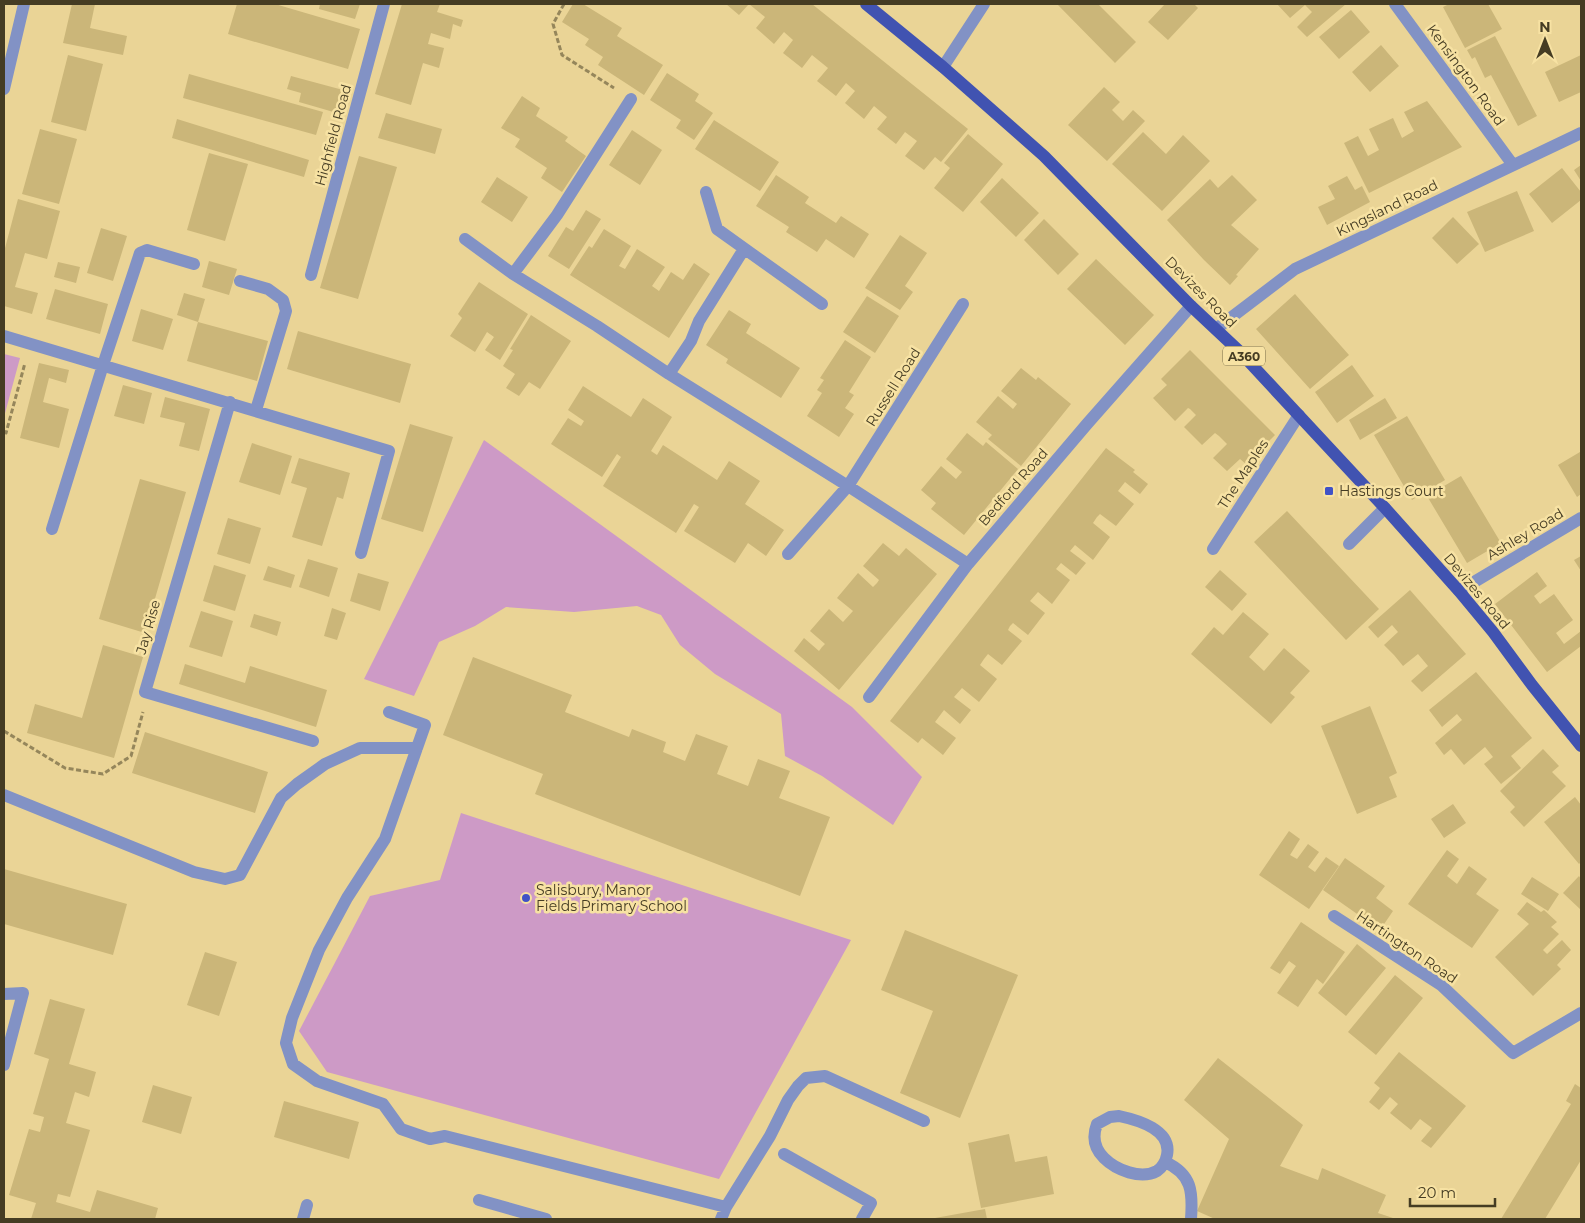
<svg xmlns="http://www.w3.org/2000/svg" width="1585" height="1223" font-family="Montserrat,sans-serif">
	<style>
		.green { fill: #cd9ac6 }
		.building { fill: #cbb679 }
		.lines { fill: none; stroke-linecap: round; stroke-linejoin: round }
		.path { stroke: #95865b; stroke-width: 3; stroke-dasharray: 5 2.5; stroke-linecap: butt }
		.minor { stroke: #8292c5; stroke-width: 12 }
		.major { stroke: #4153b1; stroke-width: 12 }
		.poi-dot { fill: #4052c6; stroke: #f7e2a3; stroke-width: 2 }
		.labels { text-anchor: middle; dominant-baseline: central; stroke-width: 5; stroke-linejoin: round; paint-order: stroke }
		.shield { fill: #f7e2a3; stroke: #7a6e49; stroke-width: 1 }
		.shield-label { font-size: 12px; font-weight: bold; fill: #453c23 }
		.street-label { font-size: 14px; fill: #453c23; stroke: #f7e2a3 }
		.poi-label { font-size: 14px; fill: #453c23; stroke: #f7e2a3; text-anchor: start }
	</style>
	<rect width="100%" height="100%" fill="#ead496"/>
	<path class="green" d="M4 354 20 358 4 417Z
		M484 440 852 707 922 777 893 825 822 776 785 756 781 714 715 674 680 645 661 615 637 606 574 612 506 607 475 626 439 642 414 696 364 679Z
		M461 813 851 940 719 1179 327 1072 299 1031 370 896 440 880Z"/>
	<path class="building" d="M72 4H95L90 28 127 36 123 55 63 43Z
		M237 4H275L360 29 348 69 228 34Z
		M320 4H360L355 19 319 9Z
		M402 4H440L437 12 463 20 461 27 453 24 450 39 431 33 428 44 444 48 439 68 423 63 411 105 375 94Z
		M573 4H583L622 28 617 36 663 65 644 95 598 65 603 57 585 45 589 39 562 22Z
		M726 4H749L739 15Z
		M749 4H812L968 129 941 162 935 157 924 170 905 156 917 141 905 132 896 144 877 129 887 117 874 106 864 119 845 103 855 91 846 83 836 96 817 81 828 68 812 55 802 68 783 53 793 40 784 32 774 44 756 28 765 17Z
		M1057 4H1098L1136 42 1115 63Z
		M1165 4H1194L1198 8 1168 40 1148 22Z
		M1277 4H1346L1307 37 1297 27 1312 12 1305 5 1290 18Z
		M1449 4H1488L1502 29 1465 48 1443 7Z
		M1351 10 1370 32 1339 59 1319 37Z
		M1495 36 1537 116 1518 126 1491 75 1485 78 1475 57 1472 59 1467 50Z
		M1381 45 1399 66 1370 92 1352 72Z
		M68 55 103 64 86 131 51 122Z
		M1581 55V92L1559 102 1545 72Z
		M667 73 699 94 695 101 713 113 694 140 676 128 681 120 650 100Z
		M189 74 323 112 316 135 183 98Z
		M291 76 343 90 337 113 299 102 301 93 287 89Z
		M1104 87 1120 102 1112 110 1123 121 1133 110 1145 121 1107 161 1068 125Z
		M522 96 540 108 536 116 568 137 565 141 586 156 562 192 541 178 547 168 515 147 520 139 501 128Z
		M1427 101 1462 147 1369 193 1344 143 1358 136 1368 156 1379 150 1369 129 1393 118 1402 138 1414 131 1404 112Z
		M386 113 442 129 435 154 378 138Z
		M177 119 309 160 304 177 172 138Z
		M714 120 779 162 760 191 695 149Z
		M40 129 77 139 59 204 22 194Z
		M632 130 662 150 640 185 609 165Z
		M1143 132 1166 154 1183 135 1210 161 1162 211 1112 164Z
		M968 134 1003 164 963 212 934 188 950 168 944 163Z
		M209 153 248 164 225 241 187 230Z
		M359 156 397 167 358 299 320 288Z
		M1581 165V181L1574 170Z
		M1562 168 1581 192V200L1552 223 1529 194Z
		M776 175 809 197 805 203 836 223 841 216 869 234 854 258 826 239 817 252 786 232 789 227 756 206Z
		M1232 175 1257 200 1231 225 1259 249 1236 275 1238 276 1230 285 1204 260 1167 220 1210 179 1218 188Z
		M1347 176 1355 190 1362 186 1370 202 1327 225 1318 207 1335 199 1328 186Z
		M497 177 528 197 512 222 481 202Z
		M1002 178 1039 213 1016 237 980 202Z
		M1517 191 1534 231 1485 252 1467 212Z
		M18 199 60 211 47 259 25 253 15 287 38 293 32 314 4 306V252Z
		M586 210 601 219 569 269 548 256 566 227 573 231Z
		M1453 217 1479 244 1457 264 1432 238Z
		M1044 219 1079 254 1058 275 1024 240Z
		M101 228 127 236 113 281 87 273Z
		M604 229 631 246 619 266 625 269 637 249 665 267 652 286 659 291 671 272 683 280 694 263 710 274 669 338 570 275 589 246 592 248Z
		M900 235 927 253 905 286 913 292 900 310 865 288Z
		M1096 259 1154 315 1125 345 1067 289Z
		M209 261 237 269 229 295 202 287Z
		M58 262 80 267 76 283 54 277Z
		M479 282 528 314 500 360 485 350 494 337 487 332 475 352 450 336 462 318 458 314Z
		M55 289 108 304 100 334 46 319Z
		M184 293 205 299 198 322 177 315Z
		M1295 294 1349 355 1310 389 1256 329Z
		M867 296 899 316 875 353 843 332Z
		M141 309 173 319 163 350 132 341Z
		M729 310 751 324 746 333 800 368 781 398 726 363 728 359 706 345Z
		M531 315 571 341 540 389 529 382 519 396 506 388 515 374 503 366 513 350 510 349Z
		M198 322 268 341 257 381 187 361Z
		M298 331 411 364 400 403 287 369Z
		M845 340 871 357 849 392 854 395 845 408 854 414 839 437 807 416 822 393 817 390 824 380 820 378Z
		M1190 350 1275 435 1246 464 1240 459 1227 471 1213 458 1227 444 1219 436 1215 433 1202 445 1184 427 1196 415 1190 409 1188 408 1175 421 1153 398 1167 385 1161 379Z
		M39 363 69 370 66 383 49 378 43 402 69 409 59 448 20 438Z
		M1352 365 1374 396 1337 423 1315 392Z
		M1021 368 1036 380 1038 377 1071 404 1021 466 988 439 992 435 976 422 998 396 1013 409 1017 404 1001 391Z
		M123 385 152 393 144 424 114 416Z
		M583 386 631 417 643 398 672 417 651 451 657 455 663 445 717 480 729 461 760 481 745 504 784 530 766 556 748 543 735 563 684 531 699 507 694 504 676 533 603 486 621 457 617 454 602 477 551 444 568 418 581 426 584 421 568 410Z
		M165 397 210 409 199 451 179 446 185 423 160 417Z
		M1385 398 1397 418 1360 440 1349 420Z
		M1407 416 1445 480 1412 500 1374 435Z
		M410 424 453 437 423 532 381 519Z
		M967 433 983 446 986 442 1018 469 964 535 931 509 936 503 921 490 941 466 956 479 962 472 946 459Z
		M252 443 292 456 280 495 239 482Z
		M1106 448 1135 470 1133 472 1148 484 1140 494 1125 482 1118 491 1134 504 1116 526 1100 514 1097 517 1093 523 1110 537 1093 560 1075 545 1070 551 1086 563 1076 575 1061 563 1056 569 1070 580 1052 604 1038 592 1030 601 1045 613 1028 635 1013 623 1010 626 1008 630 1022 641 1002 665 988 654 984 659 980 665 997 679 979 702 962 688 954 697 971 710 960 724 944 710 935 722 956 738 943 755 922 738 918 743 890 721Z
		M1580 452 1581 494 1577 497 1558 465Z
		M299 458 350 473 343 499 337 497 322 546 292 537 307 488 291 483Z
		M1461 476 1501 543 1467 563 1427 496Z
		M140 479 186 492 145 633 99 619Z
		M1287 511 1379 609 1346 640 1254 542Z
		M228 518 261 528 250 564 217 554Z
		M883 543 899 556 906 548 937 574 839 690 794 651 804 638 819 651 822 647 825 644 810 631 829 609 843 622 853 611 837 598 858 573 873 587 877 583 879 580 863 566Z
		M1581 556V571L1574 560Z
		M308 559 338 568 329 597 299 587Z
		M214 565 246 575 235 611 203 601Z
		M268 566 295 575 291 588 263 580Z
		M1220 570 1247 594 1232 611 1205 587Z
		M1537 572 1547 586 1534 596 1540 604 1554 594 1573 620 1556 633 1564 644 1581 631V646L1547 672 1495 604Z
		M358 573 389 582 380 611 350 601Z
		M1410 590 1466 654 1422 692 1411 681 1428 666 1418 654 1403 666 1394 655 1384 645 1398 632 1392 625 1378 638 1368 627Z
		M332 608 346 613 337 640 324 636Z
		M201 611 233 621 222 657 189 647Z
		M1243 612 1269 634 1249 657 1264 671 1284 648 1310 671 1290 693 1295 697 1271 724 1191 654 1214 627 1223 635Z
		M254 614 281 622 277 636 250 627Z
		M103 645 143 657 114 758 27 733 35 704 82 718Z
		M473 657 572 695 565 712 629 737 632 729 666 742 663 752 685 761 696 734 728 746 717 774 748 786 758 759 790 771 779 798 830 817 800 896 535 794 543 774 443 735Z
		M185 664 245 683 250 666 327 690 316 727 179 684Z
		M1476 672 1532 738 1511 756 1521 768 1501 784 1484 764 1493 757 1485 747 1464 765 1451 749 1444 755 1435 743 1462 720 1457 714 1442 727 1429 710Z
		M1370 706 1397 773 1389 777 1397 797 1357 814 1321 726Z
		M145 732 268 772 255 813 132 773Z
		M1543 749 1559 766 1552 772 1566 786 1524 827 1510 812 1515 807 1500 791Z
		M1575 797 1581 805V862L1579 864 1544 822Z
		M1453 804 1466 823 1444 838 1431 819Z
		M1289 831 1300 839 1290 855 1297 859 1308 844 1319 852 1308 867 1315 872 1326 857 1339 866 1309 909 1259 875Z
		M1447 850 1459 859 1447 876 1457 884 1469 866 1487 879 1476 894 1499 910 1472 948 1408 904Z
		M1345 858 1385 886 1376 898 1393 911 1380 930 1323 890Z
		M4 869 127 904 113 955 4 924Z
		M1579 876 1581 879V910L1563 893Z
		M1532 877 1559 894 1548 911 1521 894Z
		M1527 902 1541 912 1544 910 1557 922 1551 927 1559 934 1543 950 1547 954 1562 940 1571 950 1557 965 1561 969 1533 996 1495 957 1529 924 1517 914Z
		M1301 922 1345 952 1323 984 1317 979 1298 1007 1277 993 1296 966 1289 961 1280 974 1270 968Z
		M905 930 1018 975 960 1118 900 1093 933 1011 881 990Z
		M1357 944 1386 968 1346 1016 1318 993Z
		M205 952 237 962 219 1016 187 1005Z
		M1395 975 1423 998 1376 1055 1348 1032Z
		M50 999 85 1009 69 1064 96 1072 89 1097 75 1092 66 1123 90 1130 70 1197 58 1194 56 1202 90 1212 97 1190 158 1208 155 1219H31L36 1203 9 1195 29 1129 40 1132 44 1117 33 1114 49 1059 34 1054Z
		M1399 1052 1466 1106 1431 1148 1421 1141 1432 1128 1420 1119 1411 1130 1390 1113 1398 1104 1390 1097 1379 1110 1369 1102 1380 1088 1374 1083Z
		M1218 1058 1303 1125 1280 1166 1318 1180 1322 1168 1386 1195 1378 1213 1396 1219H1215L1197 1211 1229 1139 1184 1100Z
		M1575 1084 1581 1088V1160L1545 1219H1501L1571 1104 1566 1101Z
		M153 1085 192 1097 181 1134 142 1122Z
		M284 1101 359 1122 349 1159 274 1137Z
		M1009 1134 1015 1162 1047 1156 1054 1194 981 1208 968 1143Z
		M985 1209 987 1219H935V1218Z"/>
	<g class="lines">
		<path class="path" d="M564 4 553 24 562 55 614 88
			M4 432 6 433 25 363
			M4 731 65 768 103 774 131 756 143 712"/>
		<path class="minor" d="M1395 4 1513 165
			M943 67 984 4
			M4 89 24 4
			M706 192 717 229 822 304
			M465 239 513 274 597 326 669 374 848 486 968 564
			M513 274 557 215 631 99
			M311 275 384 4
			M240 281 268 289 283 300 286 311 256 410
			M1216 329 1295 269 1581 133
			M4 336 389 451 361 553
			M669 374 691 341 699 321 744 249
			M230 402 145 692 313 741
			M52 529 103 365 140 253 147 250 194 264
			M1349 544 1385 508
			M1213 549 1299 415
			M788 554 848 486 963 304
			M1459 591 1581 518
			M869 697 968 564 1087 424 1191 306
			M389 712 425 725 385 839 347 898 319 950 292 1018 286 1043 293 1064 317 1081 383 1104 401 1129 430 1139 445 1136 726 1207
			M4 795 194 872 225 879 240 875 281 798 297 784 325 764 360 748H417
			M1334 916 1441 985 1513 1053 1581 1013
			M4 994 23 993 4 1065
			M1119 1116C1138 1120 1172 1130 1167 1155 1166 1161 1162 1168 1157 1171 1141 1180 1116 1170 1104 1158 1094 1148 1092 1137 1097 1124L1110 1117Z
			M784 1154 871 1203 862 1219
			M1165 1162C1192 1174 1193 1192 1191 1219
			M479 1200 546 1219
			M303 1219 307 1205
			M721 1219 726 1207 770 1136 788 1100 798 1086 806 1078 825 1076 924 1121"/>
		<path class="major" d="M866 4 943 67 1044 156 1191 306 1239 351 1385 508 1459 591 1493 632 1532 685 1581 746"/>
	</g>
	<g class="poi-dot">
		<rect x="1324" y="486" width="10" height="10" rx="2.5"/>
		<circle cx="526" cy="898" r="5"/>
	</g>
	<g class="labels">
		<rect class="shield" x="1223" y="346.5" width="42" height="19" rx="4"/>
		<g class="shield-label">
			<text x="1244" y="356">A360</text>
		</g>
		<g class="street-label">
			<text transform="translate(1466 75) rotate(54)">Kensington Road</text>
			<text transform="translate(333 135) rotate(-75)">Highfield Road</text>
			<text transform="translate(1387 208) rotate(-26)">Kingsland Road</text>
			<text transform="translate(1201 292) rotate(45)">Devizes Road</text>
			<text transform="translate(893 387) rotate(-58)">Russell Road</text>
			<text transform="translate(1243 474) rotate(-57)">The Maples</text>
			<text transform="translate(1013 487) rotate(-49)">Bedford Road</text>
			<text transform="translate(1525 534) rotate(-31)">Ashley Road</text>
			<text transform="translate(1477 591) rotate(50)">Devizes Road</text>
			<text transform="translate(148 627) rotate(-74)">Jay Rise</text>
			<text transform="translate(1407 947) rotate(34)">Hartington Road</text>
		</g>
		<g class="poi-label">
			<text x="1339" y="491">Hastings Court</text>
			<text x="536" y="890">Salisbury, Manor<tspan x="536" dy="16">Fields Primary School</tspan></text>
		</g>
	</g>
	<rect width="1585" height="1223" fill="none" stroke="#453c23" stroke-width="10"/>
	<g transform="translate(1545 40)" stroke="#f7e2a3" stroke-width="4" paint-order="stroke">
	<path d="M0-4L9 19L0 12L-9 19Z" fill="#453c23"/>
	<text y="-8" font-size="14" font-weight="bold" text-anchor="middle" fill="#453c23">N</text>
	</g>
	<path d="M1410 1198v8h85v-8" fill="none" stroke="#453c23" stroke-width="2.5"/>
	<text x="1418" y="1198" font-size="15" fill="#453c23" stroke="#f7e2a3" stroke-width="4" paint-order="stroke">20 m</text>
</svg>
